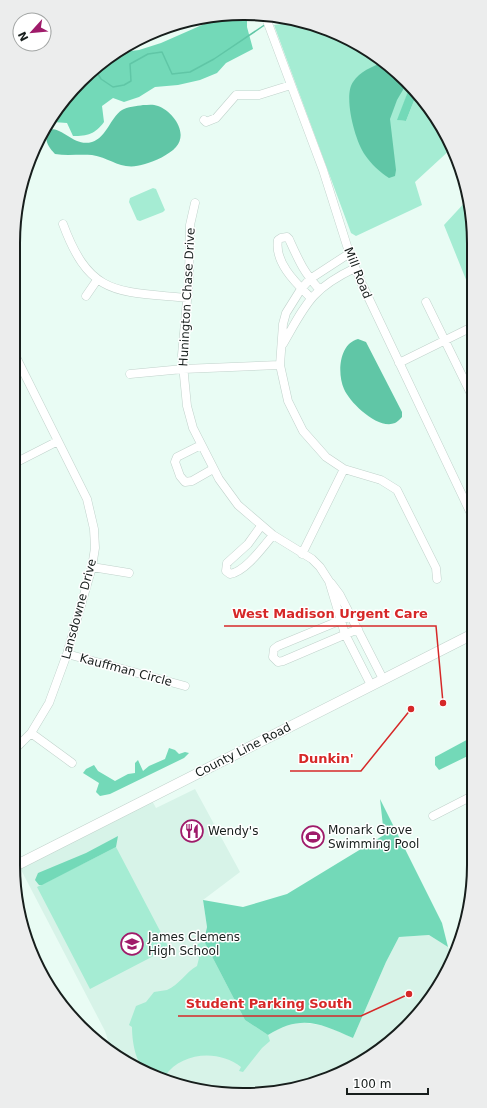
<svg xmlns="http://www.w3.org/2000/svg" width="487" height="1108" font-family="'DejaVu Sans',sans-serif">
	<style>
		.built { fill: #d7f3e8 }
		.green { fill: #a5ecd3 }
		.forest { fill: #73d9b8 }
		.water { fill: #60c6a6 }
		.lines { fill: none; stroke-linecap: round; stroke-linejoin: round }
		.stream { stroke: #60c6a6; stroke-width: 1.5 }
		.minor-casing { stroke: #c0d2cb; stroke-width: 9 }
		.major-casing { stroke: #c0d2cb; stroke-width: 11 }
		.minor { stroke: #fff; stroke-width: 8 }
		.major { stroke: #fff; stroke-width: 10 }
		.labels { text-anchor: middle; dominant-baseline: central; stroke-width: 3; stroke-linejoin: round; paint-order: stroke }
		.street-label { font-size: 12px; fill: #171e1c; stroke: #fff }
		.poi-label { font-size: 12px; fill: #171e1c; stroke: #fff; text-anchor: start }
		.rim { fill: none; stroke: #171e1c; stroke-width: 2 }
		.leader { fill: none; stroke: #d62828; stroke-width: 1.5 }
		.callout-dot { fill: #d62828; stroke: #fff; stroke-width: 1.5 }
		.callout-label { font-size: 13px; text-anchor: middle; font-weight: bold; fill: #d62828; stroke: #fff; stroke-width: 3; stroke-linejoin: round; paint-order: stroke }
	</style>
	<rect width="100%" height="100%" fill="#e9fcf4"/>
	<path class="built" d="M195 789 240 872 203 900 207 927 204 941 268 1035 283 1026 299 1022 327 1026 353 1038 386 962 399 937 429 935 448 947 452 955 417 1016 359 1064 288 1091H199L128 1064 111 1050 105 1031 18 864 150 797 156 808Z"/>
	<path class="green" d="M295 22 318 25 368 50 369 60 376 56 410 86 398 120 406 121 417 93 452 148 415 182 422 205 356 236 351 233 274 25Z
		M153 188 156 189 165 210 163 212 140 221 137 220 129 202 130 198Z
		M468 199 472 213V286L469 287 444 225Z
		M116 847 169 948 90 989 37 887Z
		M204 941 245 1020 268 1035 270 1041 262 1048 243 1072 239 1071 241 1067C219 1049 181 1052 165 1076L166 1078C160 1076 153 1074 147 1071 135 1064 132 1040 132 1027L129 1025 136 1006 146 1002 154 992C158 991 163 991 167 990 179 985 186 972 197 966L199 958 195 952 198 944Z"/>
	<path class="forest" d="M227 14 247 16V27L253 49 226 63 217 73 200 80 178 85 155 87 139 97 124 102 113 98 102 106 104 122C95 134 88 136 73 136L67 123 53 122 70 91 122 52 139 50 161 43Z
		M410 86 417 93 406 121 397 120Z
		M474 736V753L439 770 435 765V757Z
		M169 748 175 750 179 754 185 752 189 753 184 758 110 794 100 796 96 792 99 783 83 773 86 769 94 765 98 771 115 781 128 774 135 773V763L138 760 143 771 149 766 165 759Z
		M380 799 442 923 448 947 429 935 399 937 386 962 353 1038C320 1023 301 1014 268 1035L245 1020 204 941 207 927 203 900 243 907 287 894 384 835Z
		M118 836 116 847 42 885H39L35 880 38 873 86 853Z"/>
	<path class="water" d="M383 62 407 83 397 100 390 119 396 170 395 176 389 178C380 172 371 164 365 155 355 141 343 96 353 82 360 71 372 67 383 62Z
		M143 105C148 105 153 104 158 106 172 111 189 132 176 147 169 155 155 161 145 164 121 172 112 158 92 155 79 154 67 156 55 154 48 147 43 139 49 129 65 128 74 147 92 142 107 137 110 118 122 110 127 107 137 106 143 105Z
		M358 339 366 342 402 412V417C400 419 397 422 395 423 378 430 350 403 344 389 337 373 339 344 358 339Z"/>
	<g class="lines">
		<path class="stream" d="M378 57V64
			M96 71 101 79 113 87 124 85 131 81 130 64 148 54 162 52 172 74 190 72 214 59 266 24"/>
		<g class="minor-casing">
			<path id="minor" d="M266 18 323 170 348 249 361 282 473 518
				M204 120 206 122 216 118 236 95H259L291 85
				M195 203 190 225 189 279 182 355 187 406 193 428 219 479 238 505 273 535 312 559 320 567 329 581 345 634 371 685
				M63 224C90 297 117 291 187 298
				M350 253 310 279 301 289 286 313 283 324 280 365 288 401 303 431 326 457 344 469 381 480 397 490 436 568 437 579
				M86 296 97 280
				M311 298C297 284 274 263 278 240L281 238 287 237 289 239C299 261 303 271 319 289
				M426 302 473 398
				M283 344C306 304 311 289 355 268
				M399 363 472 327
				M130 374 183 369 280 365
				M201 445 177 457 175 462 180 476 185 482 192 481 213 469
				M13 464 58 441
				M261 526 248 544 227 563 226 571 230 574C245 572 263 547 273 535
				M302 554 344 469
				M92 567 129 573
				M331 583 340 595 383 679
				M351 616 278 646 274 649 273 657 278 662 283 661 358 629
				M67 654 185 686
				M31 733 72 763
				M13 751 31 733 49 703 67 654 92 567 95 548 94 529 87 499 13 351
				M433 816 474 795"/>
		</g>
		<g class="major-casing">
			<path id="major" d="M13 867 473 634"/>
		</g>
		<use href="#minor" class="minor"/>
		<use href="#major" class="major"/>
	</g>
	<defs>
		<g id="restaurant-ring" transform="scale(1.15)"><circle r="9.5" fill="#fff" stroke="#9f1b6a" stroke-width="1.5"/><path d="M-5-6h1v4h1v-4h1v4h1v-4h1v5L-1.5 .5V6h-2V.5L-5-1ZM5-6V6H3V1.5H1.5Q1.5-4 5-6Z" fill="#9f1b6a"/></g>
		<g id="stadium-ring" transform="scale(1.15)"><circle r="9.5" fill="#fff" stroke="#9f1b6a" stroke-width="1.5"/><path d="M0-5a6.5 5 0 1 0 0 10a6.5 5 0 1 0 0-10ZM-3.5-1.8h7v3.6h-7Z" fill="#9f1b6a"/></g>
		<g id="school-ring" transform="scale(1.15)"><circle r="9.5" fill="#fff" stroke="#9f1b6a" stroke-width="1.5"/><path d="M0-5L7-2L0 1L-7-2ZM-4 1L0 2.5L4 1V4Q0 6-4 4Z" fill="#9f1b6a"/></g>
	</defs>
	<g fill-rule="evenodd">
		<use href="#restaurant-ring" x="192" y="831"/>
		<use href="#stadium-ring" x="313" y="837"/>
		<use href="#school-ring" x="132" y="944"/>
	</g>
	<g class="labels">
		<g class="street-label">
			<text transform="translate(358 273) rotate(68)">Mill Road</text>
			<text transform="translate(187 297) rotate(-87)">Hunington Chase Drive</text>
			<text transform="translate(79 609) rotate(-75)">Lansdowne Drive</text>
			<text transform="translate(126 670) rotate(15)">Kauffman Circle</text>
			<text transform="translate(243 750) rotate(-27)">County Line Road</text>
		</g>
		<g class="poi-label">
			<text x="328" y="830">Monark Grove<tspan x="328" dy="14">Swimming Pool</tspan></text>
			<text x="208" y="831">Wendy's</text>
			<text x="148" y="937">James Clemens<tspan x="148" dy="14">High School</tspan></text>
		</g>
	</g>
	<path d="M0 0H487V1108H0ZM243 20H244A223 223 0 0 1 467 243V865A223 223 0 0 1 244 1088H243A223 223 0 0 1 20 865V243A223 223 0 0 1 243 20Z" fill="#eceded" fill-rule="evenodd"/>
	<path class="rim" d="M243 20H244A223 223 0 0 1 467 243V865A223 223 0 0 1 244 1088H243A223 223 0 0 1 20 865V243A223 223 0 0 1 243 20Z"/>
	<path class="leader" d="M443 703L436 626H224M411 709L361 771H290M409 994L361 1016H178"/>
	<g class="callout-dot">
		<circle cx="443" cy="703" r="4"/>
		<circle cx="411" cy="709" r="4"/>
		<circle cx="409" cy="994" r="4"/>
	</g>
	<g class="callout-label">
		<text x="330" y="618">West Madison Urgent Care</text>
		<text x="326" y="763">Dunkin'</text>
		<text x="269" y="1008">Student Parking South</text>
	</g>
	<g transform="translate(32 32) rotate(243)"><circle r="19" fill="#ffffff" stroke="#a2a5a4"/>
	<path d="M0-3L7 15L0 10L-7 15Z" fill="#9f1b6a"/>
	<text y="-6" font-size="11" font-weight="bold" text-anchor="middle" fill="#171e1c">N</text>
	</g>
	<path d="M347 1088v6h81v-6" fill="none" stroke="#171e1c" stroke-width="2"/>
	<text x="353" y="1088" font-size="12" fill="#171e1c" stroke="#ffffff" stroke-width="3" paint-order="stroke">100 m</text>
</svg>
